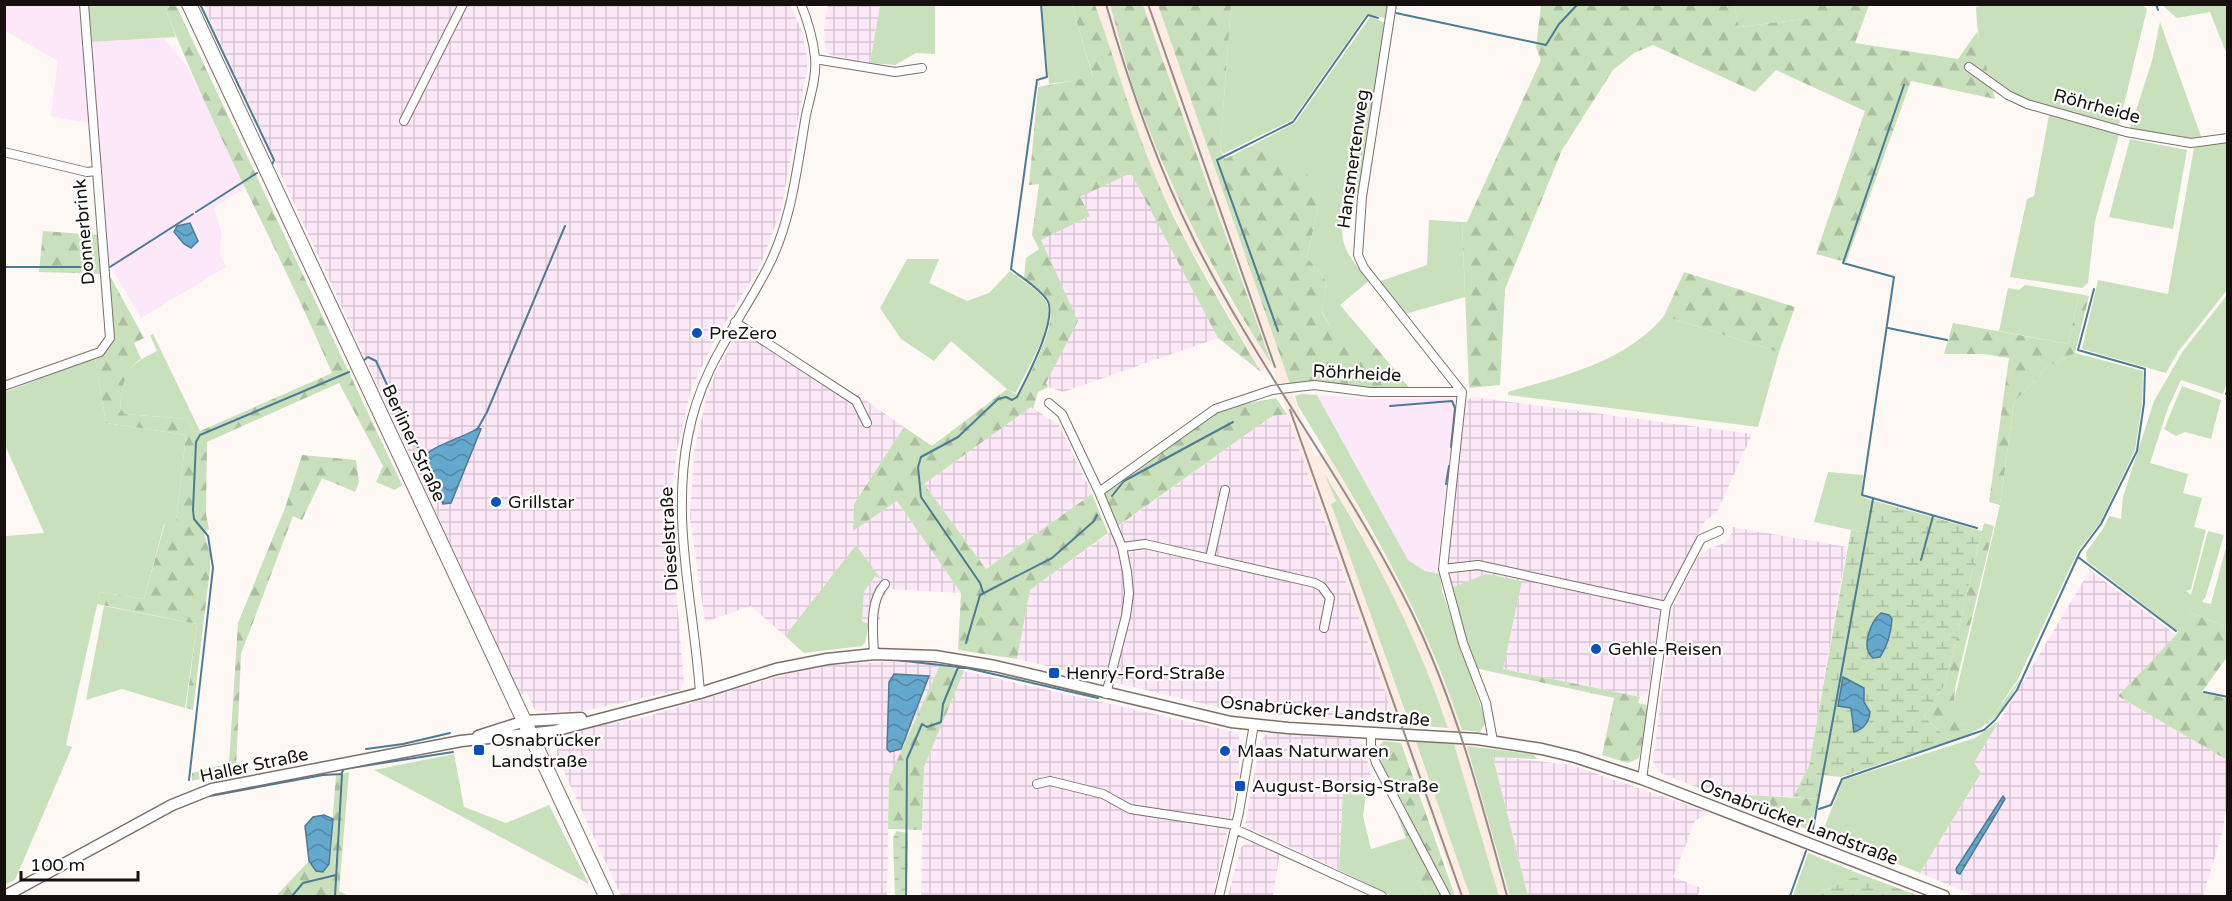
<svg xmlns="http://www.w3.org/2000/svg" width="2232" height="901" font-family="'Varela Round',sans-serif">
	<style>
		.commercial { fill: #fce8f9 }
		.industrial { fill: url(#industrial-grid) }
		.built { fill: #feebe2 }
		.green { fill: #c8e0bb }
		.forest { fill: url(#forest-firs) }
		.wetland { fill: url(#wetland-marsh) }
		.water { fill: url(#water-waves); stroke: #4d7b94; stroke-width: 1.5 }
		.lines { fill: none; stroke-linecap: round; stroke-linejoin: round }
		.stream { stroke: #4d7b94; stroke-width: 2 }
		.minor-casing { stroke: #7c6f69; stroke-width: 10 }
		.tertiary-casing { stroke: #7c6f69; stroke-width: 13 }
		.primary-casing { stroke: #7c6f69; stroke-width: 16 }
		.minor { stroke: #fff; stroke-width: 8 }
		.tertiary { stroke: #fff; stroke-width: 10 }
		.primary { stroke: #fff; stroke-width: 14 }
		.rail { stroke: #928d8a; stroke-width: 2 }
		.poi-dot { fill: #0952bc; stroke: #fff; stroke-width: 2 }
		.labels { text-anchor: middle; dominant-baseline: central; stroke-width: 4.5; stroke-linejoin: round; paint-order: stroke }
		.street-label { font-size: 18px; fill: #16110f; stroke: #fff }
		.poi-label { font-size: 18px; fill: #16110f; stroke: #fff; text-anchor: start }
	</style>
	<defs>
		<pattern id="industrial-grid" width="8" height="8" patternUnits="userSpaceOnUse" patternTransform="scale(1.5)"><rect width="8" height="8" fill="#fde8f7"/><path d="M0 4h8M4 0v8" fill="none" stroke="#d8c6d3"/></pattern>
		<pattern id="forest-firs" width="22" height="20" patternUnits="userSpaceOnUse" patternTransform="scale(1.5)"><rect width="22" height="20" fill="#c8e0bb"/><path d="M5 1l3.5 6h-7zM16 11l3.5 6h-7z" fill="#abbfa0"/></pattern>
		<pattern id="wetland-marsh" width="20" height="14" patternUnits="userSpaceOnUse" patternTransform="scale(1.5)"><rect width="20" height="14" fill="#c8e0bb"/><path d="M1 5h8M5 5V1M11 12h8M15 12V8" fill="none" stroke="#abbfa0"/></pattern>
		<pattern id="water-waves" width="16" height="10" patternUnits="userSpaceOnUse" patternTransform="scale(1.5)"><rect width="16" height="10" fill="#65a8cd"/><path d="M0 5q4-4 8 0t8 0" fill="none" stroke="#5287a5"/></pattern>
	</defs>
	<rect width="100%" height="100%" fill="#fef8f5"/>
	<path class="commercial" d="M5 5H82L89 123 51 116 58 61 5 31Z
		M164 38 188 68 247 187 214 207 221 231 220 255 226 267 141 318 112 269 107 266 90 42Z
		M1317 395 1369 399 1453 398 1457 400 1437 565 1440 574 1425 571 1408 560Z"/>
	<path class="industrial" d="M828 4 880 5 870 63 831 55 825 51 824 28Z
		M203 5H790L801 29 807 57V70L781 210 760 266 714 341 691 390 677 450 672 489 671 531 684 683 680 690 584 711 554 712 535 710 527 692 520 695Z
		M1131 172 1218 338 1063 392 1048 387 1046 383 1077 321 1041 240 1089 216 1080 197Z
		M745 334 852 405 858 395 904 427 854 504 853 531 897 501 961 593 889 589 880 602V623L862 622 864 592 875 576 856 545 785 636 751 606 705 622 690 518 694 451 707 396 715 374 736 335Z
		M1473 397 1752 434 1717 512 1705 521 1666 596 1660 612 1648 693 1640 697 1503 669 1522 581 1451 588 1447 568 1461 434 1467 400Z
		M1031 407 1059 425 1092 494 986 569 924 484Z
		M1287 414 1397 725 1233 711 1017 659 1030 590 1272 416Z
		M1732 527 1847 547 1809 766 1793 797 1749 795 1747 807 1658 772 1653 761 1672 608 1699 555 1708 549 1725 543 1732 533Z
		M2090 570 2176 635 2118 696 2227 760 2228 796 2223 830 2203 896H1976L1920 873 1981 773 1974 763Z
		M893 661 940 665 889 778 887 896H621L555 752 575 729 642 718 779 676 828 665Z
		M964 671 1239 733V775L1213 896H921L924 767Z
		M1268 733 1356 739 1362 745 1371 771 1366 795H1343L1339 870 1245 826 1260 741Z
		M1493 756 1571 765 1708 812 1695 821 1673 877 1701 888 1698 895 1701 896H1528Z
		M1255 842 1280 852 1273 896H1228L1241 847 1247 843Z"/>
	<path class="built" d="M1095 5H1110L1140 107 1167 175 1228 297 1270 361 1143 5H1158L1290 384 1278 385 1272 365 1261 372 1188 244 1156 179 1129 110Z
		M1292 391 1315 457 1326 451 1397 577 1424 634 1453 702 1471 759 1510 896H1499L1459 760 1441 706 1413 638 1355 523 1327 477 1336 502 1331 504 1470 896H1458L1287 414 1281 394Z"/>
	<path class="green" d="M1984 4 2142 5 2147 9 2119 125C2081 114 2016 105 1989 75 1979 62 1977 23 1976 7Z
		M87 5H164L176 37 90 42Z
		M880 5H935V54L916 53 895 65 870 63Z
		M1042 5H1072L1093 78 1049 84Z
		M1231 5H1388L1385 18 1367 14 1292 120 1223 154 1220 149Z
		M1734 5H1818L1813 18 1739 27Z
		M2162 5H2227V55L2210 12 2177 18Z
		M1370 17 1386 23 1360 192H1345C1341 237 1336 246 1370 280L1340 305 1374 345 1338 340 1322 312 1326 281 1307 257 1319 204 1307 175 1253 145 1295 123Z
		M2160 22 2202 139 2191 140 2130 129 2152 61Z
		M2049 115 2119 135 2095 221 2088 283 2082 288 2010 277 2027 199 2034 196Z
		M2130 139 2187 150 2173 229 2109 217Z
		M2227 141V290L2178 352 2166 373 2082 349 2098 280 2168 294 2194 148Z
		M1429 220 1462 222 1465 297 1405 314 1378 282 1427 265Z
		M907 259H939L929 283 967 301 989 293 1010 271C1021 280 1043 292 1048 306 1055 325 1024 374 1016 393L1007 389 951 341 934 361 901 339 880 308Z
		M2025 285 2079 294 2068 344 1999 331 2008 288 2019 290Z
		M2227 295 2228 380 2223 394 2181 380 2168 408 2150 463 2188 474 2183 493 2202 498 2194 527 2206 530 2191 589 2186 591 2191 595 2208 531 2224 535 2206 596 2202 602 2211 604 2227 543V627L2191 613 2179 632 2087 561 2086 552 2103 529 2109 516 2121 519 2123 497 2154 401 2183 351Z
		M1664 316 1779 352 1758 427 1508 395V392C1565 375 1624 363 1664 316Z
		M153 334 200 431 195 432 187 419 125 414 120 407C124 372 125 367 157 351L150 335Z
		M2075 353 2143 371 2142 404 2135 450 2100 523 2078 551 2018 679 1993 716 1982 727H1970L1952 721V710L2000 505 2014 402 2047 367Z
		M95 358 106 423 186 435 176 522 164 524 144 599 100 592 66 745 72 747 15 880 5 885V536L44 533 5 445V392Z
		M2182 386 2221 400 2211 439 2185 432 2176 436 2164 429Z
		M1302 394 1317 395 1408 560 1425 571 1440 574 1442 591 1486 722 1480 732 1462 730C1425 615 1362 509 1298 406L1295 396Z
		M1828 472 1863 475 1861 496 1871 500 1865 533 1814 522Z
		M1324 473C1374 553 1418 638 1448 728L1410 725 1331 504 1336 501Z
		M856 545 881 579 875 576 864 592 862 622 869 623 865 643 862 646 804 653 785 636Z
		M1486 574 1522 581 1502 674 1475 668 1451 588Z
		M104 606 197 624 185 708 122 689 86 700Z
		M1999 721 1974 763 1981 773 1920 873 1822 833 1843 780 1975 738Z
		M1416 742 1454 744 1499 896H1470Z
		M1467 746 1533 754 1537 759 1493 757 1528 896H1510Z
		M454 754 464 807 506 823 549 805 589 884 374 770Z
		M1343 794 1366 795 1363 816 1371 849 1406 838 1426 896H1392L1339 870Z
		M1808 853 1860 874 1813 896H1793Z"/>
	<path class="forest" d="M164 5H176L402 485 395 490 376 482 383 466 339 383 207 442 206 514 209 529 204 533 210 554V569L193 710 186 708 197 624 97 604 100 592 144 599 165 523 176 522 186 435 106 423 95 358C123 340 111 307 108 278H111L144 338 134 343 141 359C124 369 122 388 120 407L125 414 187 419 195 432 200 431 332 373C279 249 212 131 164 5Z
		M1072 5H1095C1116 62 1132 121 1156 178 1184 245 1224 309 1261 372L1218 338 1131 173 1080 197 1090 216 1041 240 1078 321 1046 383 1048 387 1038 392 1033 409 1031 407 924 484 986 569 1092 494 1108 533 1030 590 1017 659 958 650 961 593 897 501 853 531 854 504 904 427 932 446 1007 389 1019 396C1029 375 1061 320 1048 300 1043 291 1032 284 1024 278L1026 258 1039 249 1032 235 1039 184 1029 185 1038 87 1093 77Z
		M1110 5H1143L1272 365C1219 283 1175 200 1141 109 1128 75 1120 39 1110 5Z
		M1158 5H1231L1220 150 1225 159 1253 145 1307 174 1319 204 1307 257 1326 281 1322 313 1338 339 1374 345 1411 390 1290 384Z
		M1541 5H1734L1739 27 1812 18 1818 5H1869L1855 43 1958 59 1977 32 1995 99 1911 81 1846 262 1816 254 1865 111 1776 70 1755 92 1653 45 1634 53 1613 70 1562 150 1505 289 1500 385 1469 388 1462 222H1467L1541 60 1536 47Z
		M43 231 98 235 101 274 39 272Z
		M1684 272 1795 307 1779 352 1664 316Z
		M2079 294 2089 296 2075 353 2047 367 2014 402 2000 505 1989 502 2009 358 1983 354H1944L1953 323 2068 344Z
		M1276 398 1287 414 1272 416 1118 526 1104 492 1219 409Z
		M302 455 356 460 359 482 355 492 322 478 302 520 293 516 241 654 236 770 192 781V773L229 763 238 623 285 508Z
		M1984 523 1994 526 1955 688 1953 721 1970 727H1982L1993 716 2020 679C2003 716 1987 729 1950 741L1924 717 1945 684Z
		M2191 613 2227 627V657L2202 692 2227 699V760L2118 696 2176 635Z
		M940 665 964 671 924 767 922 830 888 829 889 778Z
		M1503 669 1640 697 1638 703 1646 705 1648 710 1639 758 1628 763 1602 755 1614 698 1502 674Z
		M1383 741 1401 743 1455 896H1426L1398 816 1408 812 1382 764 1378 749Z
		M349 772 339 891 349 896H276L309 861 316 871 329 864 336 775Z
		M1748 795 1818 799 1810 830 1747 807Z"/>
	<path class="wetland" d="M1871 500 1982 531 1945 684 1924 717 1950 741 1841 777 1822 775 1818 799 1793 797 1809 766 1851 530 1865 533Z
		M896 831 908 833 907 896H895L893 838Z
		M1860 874 1919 896H1813Z"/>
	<path class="water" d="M190 223 198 241 191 248 184 244 174 232 177 226Z
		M478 428 481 429 451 503 443 504 422 460C426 447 464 438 478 428Z
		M1881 613 1889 615 1892 619C1891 634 1888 645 1880 657L1873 658C1860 648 1871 621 1881 613Z
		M894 674 929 676 901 749 890 752 887 749 889 682Z
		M1843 677 1864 688V702L1870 712C1869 722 1864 729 1854 732L1851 708 1838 706Z
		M2003 796 2005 799 1960 874 1957 873 1956 869Z
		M324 815 333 819 329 864 323 872 316 871 309 861 305 826 313 817Z"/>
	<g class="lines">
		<path class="stream" d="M200 4 274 160 272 165
			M2156 4 2158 10
			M1396 13 1546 45 1559 24 1578 4
			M1904 85 1843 263 1894 277 1862 495 1977 528
			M196 212 257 173
			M4 267H94
			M110 267 193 214
			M1888 328 1947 340
			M1278 331 1217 160 1293 122 1368 15 1378 18
			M363 361 368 357 376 361 414 443 424 454
			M2226 394 2228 389
			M1390 406 1452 401 1455 408 1451 447
			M478 428 487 412 565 226
			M1446 484 1449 466
			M1112 496 1124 481 1233 422
			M2078 557 2176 631
			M1921 560 1933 516
			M983 592 980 583 921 497 918 467 921 457 958 437 998 399 1006 397 1012 400 1017 397C1026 379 1059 318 1047 300 1039 288 1022 278 1011 269L1037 80 1047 77 1041 4
			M966 643 980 595 1052 558 1094 521 1097 515
			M896 660 967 668 1098 698
			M2204 692 2228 697
			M366 749 403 744 450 733
			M341 774 344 769 453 752
			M189 780 213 568 208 536 194 519 193 510 196 442 200 435 349 372
			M210 796 323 775 342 774 335 896
			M1819 809 1831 805 1842 779 1984 730 1995 720 2017 690 2080 552 2101 524 2137 451 2144 403 2145 369 2078 350 2094 289
			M1813 829 1873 499
			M292 896 303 883 336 875
			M906 896 907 759 922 724 927 727 941 722 943 704 959 665
			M1790 896 1806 851"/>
		<g class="minor-casing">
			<path id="minor" d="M1392 4 1362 197 1358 255 1364 268 1462 392 1443 569 1463 643 1486 703 1493 741
				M815 59 895 72 922 68
				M1969 67 2008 95 2027 104 2126 132 2191 143 2228 138
				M404 121 463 4
				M4 152 87 172 96 171
				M735 322 856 401 867 423
				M4 386 100 352 110 338 84 4
				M1049 403 1062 414 1099 492 1122 547 1127 572 1129 593 1126 616 1106 694
				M1099 492 1215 409 1272 390 1314 385 1370 392H1462
				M1122 547 1145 544 1315 583 1322 587 1330 598 1324 628
				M1210 558 1225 490
				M1443 569 1478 565 1666 606
				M874 654C873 632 869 601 885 584
				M700 693C694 606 671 523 688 436 701 367 736 328 767 269 792 221 797 167 806 115 810 97 817 76 815 57 813 38 808 22 801 4
				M1371 733V745L1376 763 1446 896
				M1642 779 1666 606 1701 539 1719 531
				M1037 784 1050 781 1103 794 1130 809 1236 825
				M1235 829 1382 896
				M1219 896 1239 812 1254 724"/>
		</g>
		<g class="tertiary-casing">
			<path id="tertiary" d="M478 736 525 721 581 718
				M5 896 172 805 212 789 461 741 554 731 700 693 776 669 827 659 874 654 935 656 995 666 1231 722 1288 728 1477 739 1542 749 1575 757 1642 779 1944 896"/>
		</g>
		<g class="primary-casing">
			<path id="primary" d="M189 4 606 896"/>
		</g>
		<use href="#minor" class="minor"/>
		<use href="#tertiary" class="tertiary"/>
		<use href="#primary" class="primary"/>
		<path class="rail" d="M1106 4C1129 85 1157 165 1194 240 1257 367 1346 480 1409 607 1454 698 1481 799 1507 896
			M1148 4 1275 367
			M1290 410 1462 896"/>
	</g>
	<g class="poi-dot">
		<circle cx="697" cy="333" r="6"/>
		<circle cx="496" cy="502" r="6"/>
		<circle cx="1596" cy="649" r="6"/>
		<rect x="1048" y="667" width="12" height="12" rx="3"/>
		<rect x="473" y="744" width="12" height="12" rx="3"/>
		<circle cx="1225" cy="751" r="6"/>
		<rect x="1234" y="780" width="12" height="12" rx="3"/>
	</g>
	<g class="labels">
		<g class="street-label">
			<text transform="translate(2097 106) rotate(15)">Röhrheide</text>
			<text transform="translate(1353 159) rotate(-82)">Hansmertenweg</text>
			<text transform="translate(84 232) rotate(-95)">Donnerbrink</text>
			<text transform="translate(1357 373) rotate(3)">Röhrheide</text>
			<text transform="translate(414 443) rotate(65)">Berliner Straße</text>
			<text transform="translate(669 539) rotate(-93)">Dieselstraße</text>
			<text transform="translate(1325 711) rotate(5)">Osnabrücker Landstraße</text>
			<text transform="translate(254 765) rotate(-12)">Haller Straße</text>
			<text transform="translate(1799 822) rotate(21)">Osnabrücker Landstraße</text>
		</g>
		<g class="poi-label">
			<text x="709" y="333">PreZero</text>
			<text x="508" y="502">Grillstar</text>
			<text x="1608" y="649">Gehle-Reisen</text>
			<text x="1066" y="673">Henry-Ford-Straße</text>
			<text x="491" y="740">Osnabrücker<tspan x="491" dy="21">Landstraße</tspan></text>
			<text x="1237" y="751">Maas Naturwaren</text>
			<text x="1252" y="786">August-Borsig-Straße</text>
		</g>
	</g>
	<rect width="2232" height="901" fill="none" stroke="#16110f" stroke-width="12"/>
	<path d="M21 871v9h117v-9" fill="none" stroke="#16110f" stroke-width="3"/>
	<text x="30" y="871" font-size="18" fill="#16110f" stroke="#ffffff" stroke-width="4.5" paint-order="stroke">100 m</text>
</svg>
